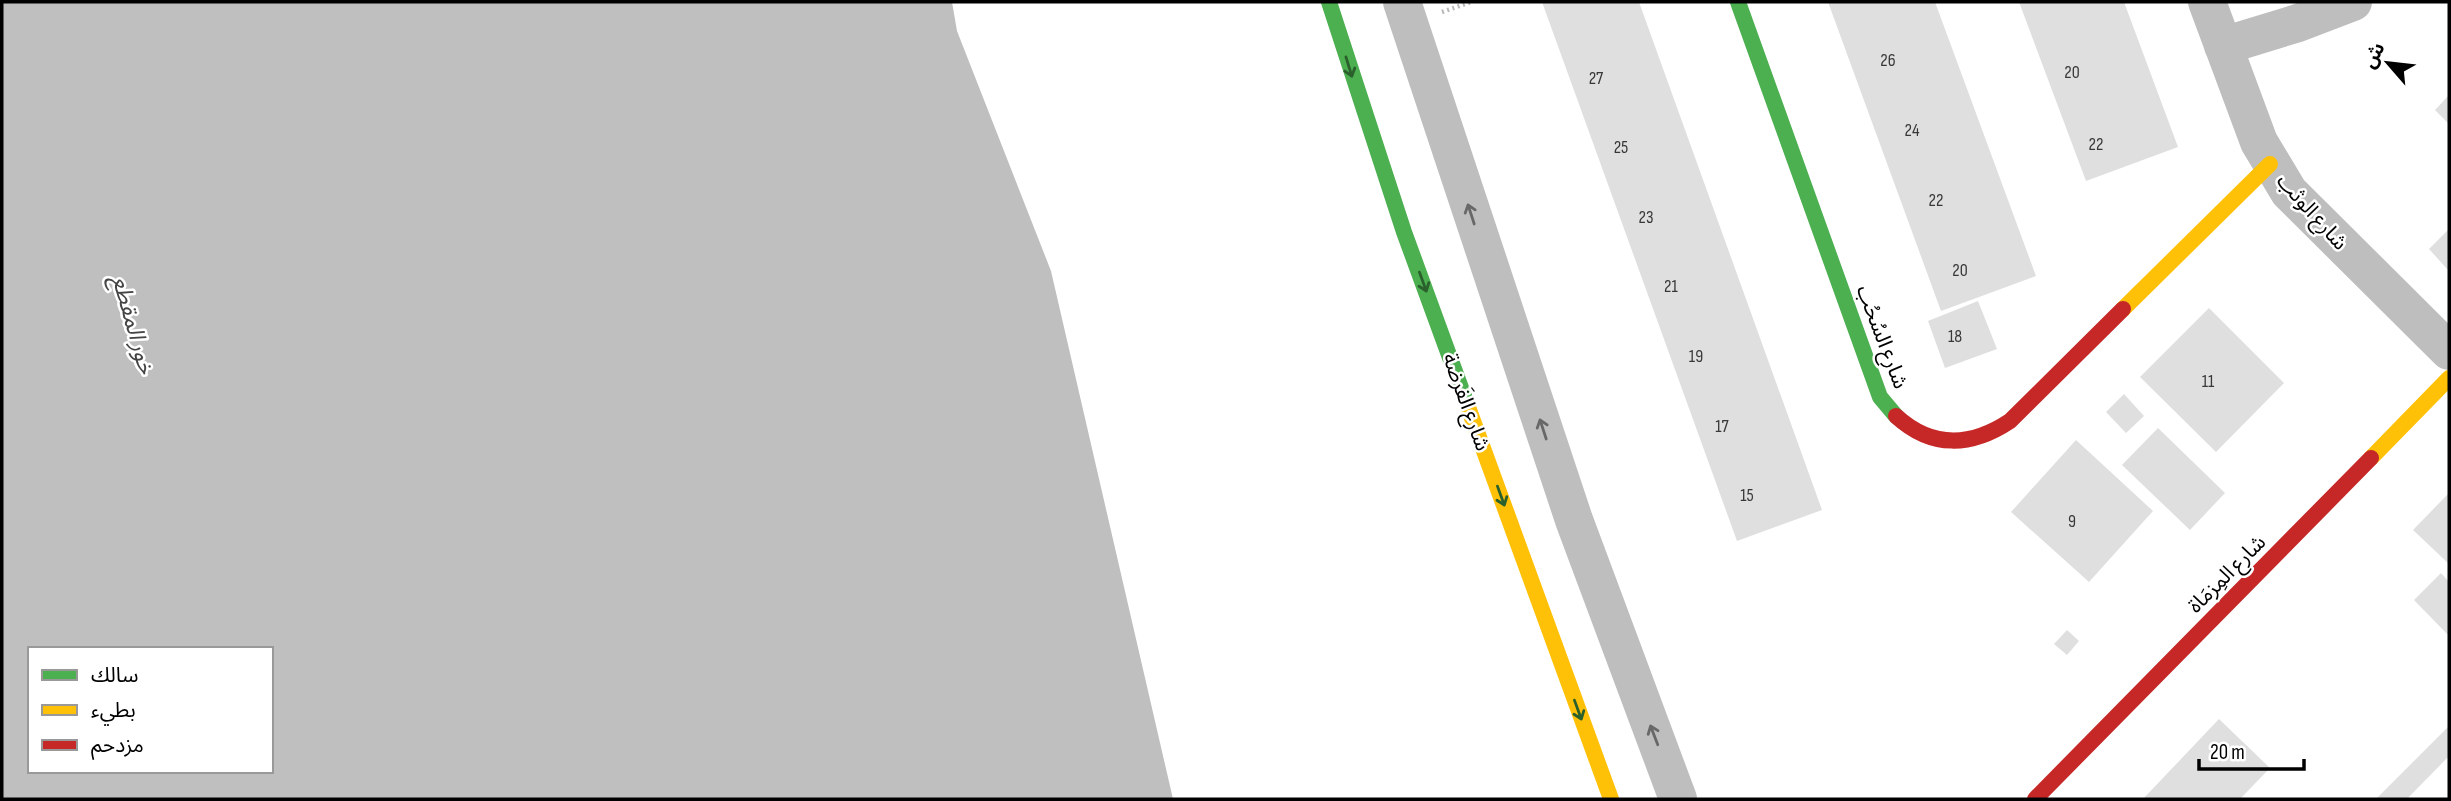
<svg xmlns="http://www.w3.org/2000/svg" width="2451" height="801" font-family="'Sofia Sans Condensed','Noto Sans Arabic',sans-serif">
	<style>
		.water { fill: #bfbfbf; fill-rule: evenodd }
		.building { fill: #dfdfdf }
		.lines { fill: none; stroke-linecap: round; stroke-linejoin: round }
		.path { stroke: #b9b9b9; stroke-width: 4.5; stroke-dasharray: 2 3.5; stroke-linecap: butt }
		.street { stroke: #bebebe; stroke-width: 38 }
		.fast { stroke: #4caf50; stroke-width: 16 }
		.slow { stroke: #ffc107; stroke-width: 16 }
		.jam { stroke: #c62828; stroke-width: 16 }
		.oneway { stroke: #2a602c }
		.oneway2 { stroke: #686868 }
		.labels { text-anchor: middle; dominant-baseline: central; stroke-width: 5; stroke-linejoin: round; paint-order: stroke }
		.number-label { font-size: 18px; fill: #383838 }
		.street-label { font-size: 21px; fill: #000; stroke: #fff }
		.water-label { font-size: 23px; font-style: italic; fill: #444; stroke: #fff }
	</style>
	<rect width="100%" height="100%" fill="#fff"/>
	<path class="water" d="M2 2H952L957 31 1051 271 1173 799H2ZM30 649H271V771H30Z"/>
	<path class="building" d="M1542 2H1639L1822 510 1737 541Z
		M1828 2H1935L2036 276 1941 311Z
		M2019 2H2124L2178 147 2086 181Z
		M2449 95V124L2435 110Z
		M2449 229V271L2429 249Z
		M1978 301 1997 349 1945 368 1928 321Z
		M2209 308 2284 383 2216 452 2140 377Z
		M2124 394 2144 416 2126 433 2106 412Z
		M2158 428 2225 493 2190 530 2122 465Z
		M2076 440 2153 511 2089 582 2011 512Z
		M2449 493V564L2413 530Z
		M2441 573 2449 582V636L2414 600Z
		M2067 630 2079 641 2067 655 2054 644Z
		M2219 719 2270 768 2240 799H2143Z
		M2449 726V756L2407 799H2376Z"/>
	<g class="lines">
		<path class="path" d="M1442 12 1471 2"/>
		<path class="street" d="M1402 2 1574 520 1678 799
			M2207 2 2259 142 2289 192 2449 351
			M2223 46 2298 23 2353 2"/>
		<path class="fast" d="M1329 2 1404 232 1468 407
			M1738 2 1880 397 1896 416"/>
		<path class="slow" d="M2123 309 2270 164
			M1468 407 1611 799
			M2371 458 2449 378"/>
		<path class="jam" d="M1896 416C1932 449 1971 447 2010 421L2123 309
			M2035 799 2371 458"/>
	</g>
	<defs><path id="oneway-shaft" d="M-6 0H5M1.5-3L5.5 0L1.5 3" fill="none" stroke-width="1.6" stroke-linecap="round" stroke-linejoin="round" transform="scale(1.75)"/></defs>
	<g class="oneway">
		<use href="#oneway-shaft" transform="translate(1349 67) rotate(73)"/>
		<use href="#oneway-shaft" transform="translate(1423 282) rotate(70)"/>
		<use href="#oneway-shaft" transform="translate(1501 496) rotate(70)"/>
		<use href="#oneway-shaft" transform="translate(1578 710) rotate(70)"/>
	</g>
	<g class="oneway2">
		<use href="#oneway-shaft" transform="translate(1471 214) rotate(-108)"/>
		<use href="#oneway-shaft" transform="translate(1543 429) rotate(-108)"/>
		<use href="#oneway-shaft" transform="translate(1654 735) rotate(-111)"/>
	</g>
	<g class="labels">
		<g class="number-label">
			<text x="1888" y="60">26</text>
			<text x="2072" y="72">20</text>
			<text x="1596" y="78">27</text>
			<text x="1912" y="130">24</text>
			<text x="2096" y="144">22</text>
			<text x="1621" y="147">25</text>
			<text x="1936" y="200">22</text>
			<text x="1646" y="217">23</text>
			<text x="1960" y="270">20</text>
			<text x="1671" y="286">21</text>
			<text x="1955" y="336">18</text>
			<text x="1696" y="356">19</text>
			<text x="2208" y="381">11</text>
			<text x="1722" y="426">17</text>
			<text x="1747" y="495">15</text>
			<text x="2072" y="521">9</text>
		</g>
		<g class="street-label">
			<text transform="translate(2312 212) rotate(48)">شارع الوثب</text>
			<text transform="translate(1882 337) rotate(69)">شارع السُحُب</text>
			<text transform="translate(1466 402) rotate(70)">شارع الفَرضة</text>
			<text transform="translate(2227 574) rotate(-45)">شارع المِزمَاة</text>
		</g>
		<g class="water-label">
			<text transform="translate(133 325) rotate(74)">خور المقطع</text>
		</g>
	</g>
	<rect width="2451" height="801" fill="none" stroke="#000000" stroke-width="7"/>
	<rect x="28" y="647" width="245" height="126" fill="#ffffff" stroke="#999999" stroke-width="2"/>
	<rect x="42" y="670" width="35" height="10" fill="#4caf50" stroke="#999999" stroke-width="2"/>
	<text x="91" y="682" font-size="21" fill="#000000">سالك</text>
	<rect x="42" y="705" width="35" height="10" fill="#ffc107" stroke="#999999" stroke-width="2"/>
	<text x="91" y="717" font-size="21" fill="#000000">بطيء</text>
	<rect x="42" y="740" width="35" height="10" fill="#c62828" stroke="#999999" stroke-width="2"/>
	<text x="91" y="752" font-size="21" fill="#000000">مزدحم</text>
	<g transform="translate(2388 63) rotate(298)" stroke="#ffffff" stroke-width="5" paint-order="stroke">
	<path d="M0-5L12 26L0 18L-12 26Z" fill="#000000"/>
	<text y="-10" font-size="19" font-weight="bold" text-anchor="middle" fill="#000000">ش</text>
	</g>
	<path d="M2199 759v10h105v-10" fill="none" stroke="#000000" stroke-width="3.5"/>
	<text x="2210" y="759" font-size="21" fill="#000000" stroke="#ffffff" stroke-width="5" paint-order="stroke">20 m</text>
</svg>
